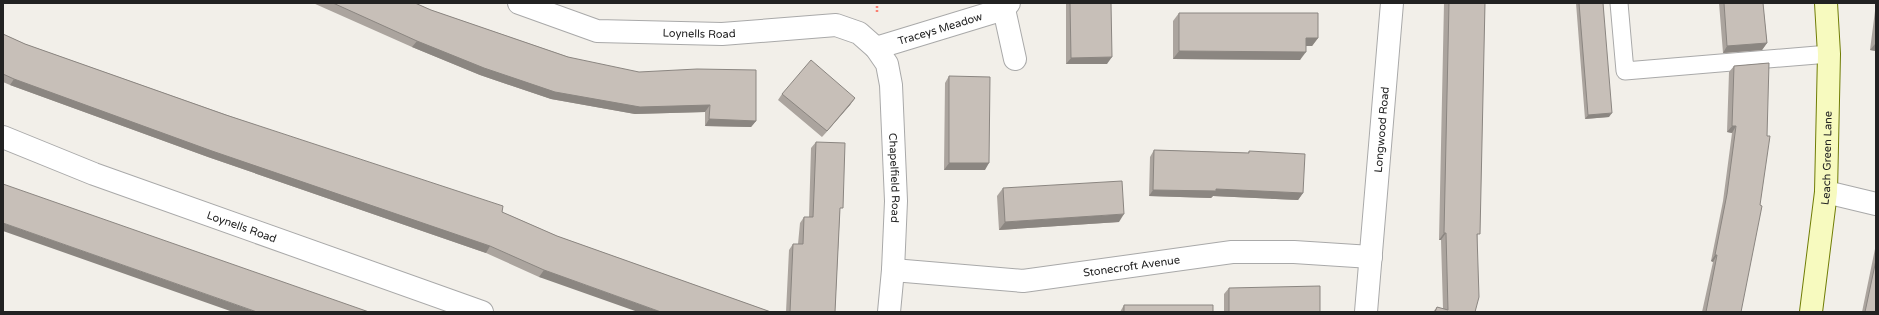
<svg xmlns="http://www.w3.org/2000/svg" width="1879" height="315" font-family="'Varela Round',sans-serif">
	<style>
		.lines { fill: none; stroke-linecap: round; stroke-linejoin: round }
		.lane-casing { stroke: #a9a9a9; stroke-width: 19 }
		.street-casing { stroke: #a9a9a9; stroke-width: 24 }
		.secondary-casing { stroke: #707d05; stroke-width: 24 }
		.path { stroke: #fa8072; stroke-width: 2.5; stroke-dasharray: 2 2; stroke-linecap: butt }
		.lane { stroke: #fff; stroke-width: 17 }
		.street { stroke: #fff; stroke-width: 22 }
		.secondary { stroke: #f7fabf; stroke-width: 22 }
		.wall { fill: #aba49e }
		.shaded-wall { fill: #8b8681 }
		.building { fill: #c7bfb8; stroke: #8b8681 }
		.labels { text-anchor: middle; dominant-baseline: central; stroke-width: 3.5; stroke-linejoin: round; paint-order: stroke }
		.street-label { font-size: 11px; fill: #222; stroke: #fff }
	</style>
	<rect width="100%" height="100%" fill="#f2efe9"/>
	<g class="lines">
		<g class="lane-casing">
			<path id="lane" d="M1619 3 1625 71 1829 54"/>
		</g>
		<g class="street-casing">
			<g id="street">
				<path id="s1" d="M519 3 597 31 722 34 836 25 859 33 876 48 887 64 891 85 896 201 893 270 889 312"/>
				<path d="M1009 3 1004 9 1015 59"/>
				<path id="s2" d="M876 48 1004 9"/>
				<path id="s3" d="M3 137 94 174 482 312"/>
				<path d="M1826 192 1876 204"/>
				<path id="s4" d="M893 270 1023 281 1232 252H1294L1371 257"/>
				<path id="s5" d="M1366 312 1392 3"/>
			</g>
		</g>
		<g class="secondary-casing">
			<g id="secondary">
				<path id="s6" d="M1811 312 1826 192 1829 54 1826 3"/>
			</g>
		</g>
		<path class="path" d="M877 12V3"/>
		<use href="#lane" class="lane"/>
		<use href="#street" class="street"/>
		<use href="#secondary" class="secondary"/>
	</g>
	<path class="wall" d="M313 3H415L431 10 756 121 751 127 705 126V112L635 114 551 99 480 75 412 47Z
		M1066 3H1111L1107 64H1066Z
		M1444 3H1485L1475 312H1433L1437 307 1443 309 1441 240H1439Z
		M1576 3H1603L1609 117 1585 119Z
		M1719 3H1763L1767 43 1762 50 1723 53Z
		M1876 3V51L1870 50Z
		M1179 13 1318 38 1312 46H1306L1300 60 1173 59V21Z
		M3 34 25 44 502 212 557 236 771 312 539 277 486 253 208 157 10 85 3 82Z
		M1769 63 1741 312H1702L1713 262 1711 261 1723 201 1732 133 1727 132 1729 72 1734 66Z
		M949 76 985 170H944L945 83Z
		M782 94 855 98 850 105 822 137 778 100Z
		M816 142 840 212 835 312H786L789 250 793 244H798L800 223 804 217H809L811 148Z
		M1154 150 1248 153 1249 151 1303 193 1298 200 1213 196 1211 198 1149 196 1150 157Z
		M1003 188 1119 222 999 230 997 196Z
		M1876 244V312H1862Z
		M1229 288 1320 312H1224V294Z
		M1124 305 1213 312H1120Z"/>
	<path class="shaded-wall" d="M1306 38H1318L1312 46H1300Z
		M417 41 710 105 705 112 635 114 551 99 480 75 412 47Z
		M1767 43 1762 50 1723 53 1727 46Z
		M1875 44H1876V51L1870 50Z
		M1179 51 1306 52 1300 60 1173 59Z
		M1112 57 1107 64H1066L1071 58Z
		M14 79 490 246 486 253 208 157 10 85Z
		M855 98 850 105 822 137 827 131Z
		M1612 113 1609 117 1585 119 1588 115Z
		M709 119 756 121 751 127 705 126Z
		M1732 126H1736L1732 133 1727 132Z
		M949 163H989L985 170H944Z
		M1216 189 1303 193 1298 200 1213 196 1211 198 1149 196 1153 190Z
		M1124 214 1119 222 999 230 1005 222Z
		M3 223 257 312H233L3 231Z
		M1444 233H1446L1441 240H1439Z
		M1715 255H1717L1713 262 1711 261Z
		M544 270 661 312H638L539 277Z"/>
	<path class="building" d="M333 3H415L431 10 568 57 639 72 697 69 756 70V121L709 119 710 105 640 107 555 92 484 68 417 41Z
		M1070 3H1111L1112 57 1071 58Z
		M1449 3H1485L1480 234H1477L1479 297 1475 312H1435L1437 307 1448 310 1446 233H1444Z
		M1579 3H1603L1612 113 1588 115Z
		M1724 3H1763L1767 43 1727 46Z
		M1179 13H1318V38H1306V52L1179 51Z
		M3 34 25 44 226 115 503 206 502 212 557 236 771 312H661L544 270 490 246 212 151 14 79 3 74Z
		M811 60 855 98 827 131 782 94Z
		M1769 63 1767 136H1770L1760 205 1762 206 1741 312H1706L1717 255H1715L1727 194 1736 126H1732L1734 66Z
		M949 76 990 77 989 163H949Z
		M816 142 845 143 843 208H840L835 312H790L793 244H803L804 217H813Z
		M1154 150 1249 153V151L1305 154 1303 193 1216 189V191L1153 190Z
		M1122 181 1124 214 1005 222 1003 188Z
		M3 184 369 312H257L3 223Z
		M1876 260V312H1865Z
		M1320 286V312H1229V288Z
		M1124 305H1213V312H1124Z"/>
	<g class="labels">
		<g class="street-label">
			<text stroke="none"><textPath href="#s2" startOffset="67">Traceys Meadow</textPath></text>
			<text stroke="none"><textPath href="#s1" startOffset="185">Loynells Road</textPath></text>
			<text stroke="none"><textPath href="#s5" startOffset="183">Longwood Road</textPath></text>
			<text stroke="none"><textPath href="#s6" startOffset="155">Leach Green Lane</textPath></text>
			<text stroke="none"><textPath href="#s1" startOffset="503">Chapelfield Road</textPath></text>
			<text stroke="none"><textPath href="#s3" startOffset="255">Loynells Road</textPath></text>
			<text stroke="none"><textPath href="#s4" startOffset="240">Stonecroft Avenue</textPath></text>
		</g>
	</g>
	<rect width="1879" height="315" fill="none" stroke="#222222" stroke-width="8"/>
</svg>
